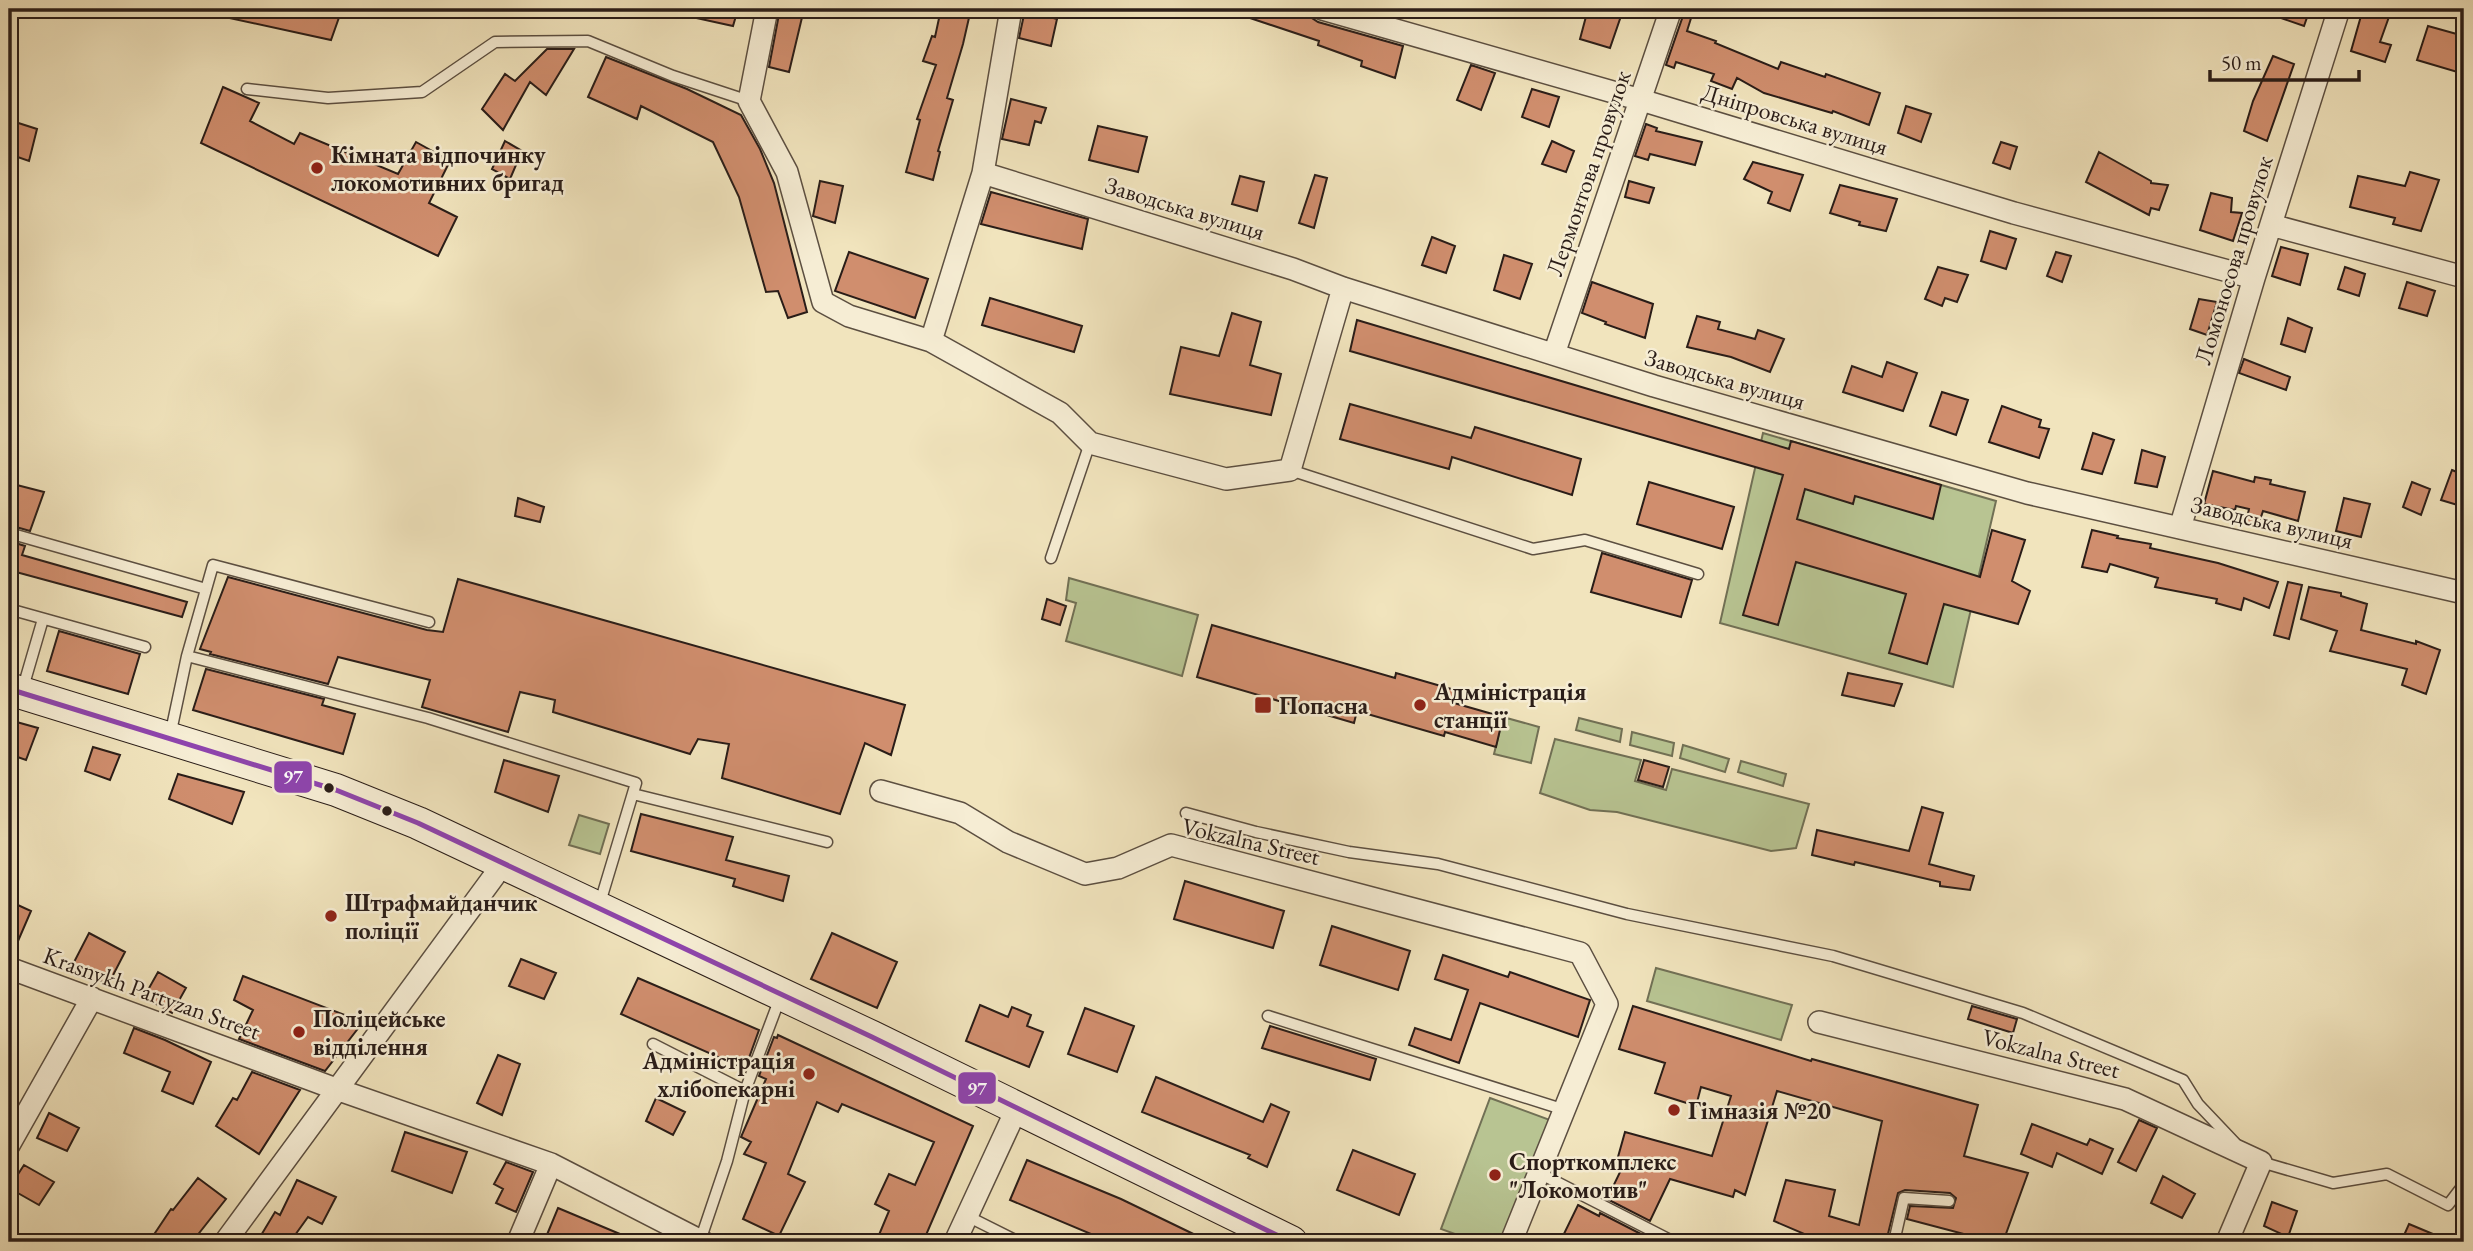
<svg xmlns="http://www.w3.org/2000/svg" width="2473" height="1251" font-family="'EB Garamond',serif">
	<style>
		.green { fill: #b8c492; stroke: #717055; stroke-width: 2 }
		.building { fill: #d08e6e; stroke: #2a1d18; stroke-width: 2 }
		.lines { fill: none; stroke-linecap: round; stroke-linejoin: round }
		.lane-casing { stroke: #5c4f41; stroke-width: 13 }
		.street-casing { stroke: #5c4f41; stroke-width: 24 }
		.secondary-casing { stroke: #2a1d18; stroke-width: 34 }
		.lane { stroke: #f6edd4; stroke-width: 10 }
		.street { stroke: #f6edd4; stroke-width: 21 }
		.secondary { stroke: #f6edd4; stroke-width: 32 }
		.bus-1-casing { stroke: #f6edd4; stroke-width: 10 }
		.bus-1 { stroke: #8e44ad; stroke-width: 5 }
		.poi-dot { fill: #8f2418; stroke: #f6edd4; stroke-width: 2.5 }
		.bus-dot { fill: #2a1d18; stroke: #f6edd4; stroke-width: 2.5 }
		.labels { text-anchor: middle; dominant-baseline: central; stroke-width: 5; stroke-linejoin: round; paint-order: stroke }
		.street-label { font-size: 24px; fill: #2a1d18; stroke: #f6edd4 }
		.poi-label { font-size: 24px; font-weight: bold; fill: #2a1d18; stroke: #f6edd4; text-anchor: start }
		.line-badge { stroke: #f6edd4; stroke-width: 2.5 }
		.badge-label { font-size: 19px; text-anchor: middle; font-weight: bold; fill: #fff }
	</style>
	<rect width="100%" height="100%" fill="#f1e4bd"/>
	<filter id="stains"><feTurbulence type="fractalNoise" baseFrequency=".00286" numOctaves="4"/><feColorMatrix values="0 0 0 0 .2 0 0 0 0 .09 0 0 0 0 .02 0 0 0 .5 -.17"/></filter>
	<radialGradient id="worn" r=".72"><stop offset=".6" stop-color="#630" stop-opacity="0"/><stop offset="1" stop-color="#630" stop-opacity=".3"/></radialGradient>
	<path class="green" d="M1763 433 1996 501 1953 687 1720 623Z
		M1069 578 1198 615 1182 676 1066 641 1076 603 1066 600Z
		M1503 717 1539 727 1531 763 1494 754Z
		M1579 718 1622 729 1620 742 1576 730Z
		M1632 732 1674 743 1672 756 1630 745Z
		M1555 739 1641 760 1635 781 1666 790 1672 769 1809 804 1796 848 1771 851 1617 812 1590 810 1540 793Z
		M1683 745 1729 759 1725 772 1680 758Z
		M1741 761 1786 774 1783 786 1738 772Z
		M579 815 609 824 600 854 569 845Z
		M1656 968 1792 1005 1781 1040 1647 1001Z
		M1490 1098 1550 1120 1505 1242H1477L1441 1229Z"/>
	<path class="building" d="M221 9H342L331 40 220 16Z
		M687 9H738L733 26 687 16Z
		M780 9H804L789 72 769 67Z
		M941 9H971L963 44 947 98 953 100 938 151 940 152 933 180 906 172 920 120 917 119 936 65 923 61 932 36 935 37Z
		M1232 9H1303L1309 11 1312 18 1318 22 1403 46 1395 78 1361 66 1362 61 1318 45 1319 41 1232 12Z
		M1588 9 1621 16 1610 48 1580 39Z
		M2261 9H2310L2304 26 2261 11Z
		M2363 9 2390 14 2380 42 2391 45 2385 62 2351 51Z
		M1025 10 1057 19 1051 46 1019 38Z
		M1684 13 1692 15 1687 31 1716 41 1715 43 1778 69 1781 62 1825 77 1826 74 1880 93 1869 125 1833 111 1832 113 1764 93 1737 78 1732 89 1711 81 1714 74 1676 62 1674 68 1666 65Z
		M2428 26 2464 36V74L2417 60Z
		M547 49H574L546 95 530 82 503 130 482 109 505 74 515 81Z
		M2273 56 2294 64 2267 141 2244 131 2253 101Z
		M606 57 687 89 741 115 760 149 774 183 807 312 788 318 778 291 766 292 739 197 713 142 641 106 637 119 588 97Z
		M1471 65 1495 73 1481 110 1457 100Z
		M223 87 259 103 250 121 294 144 300 133 398 174 416 142 450 161 429 203 457 217 438 256 201 143Z
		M1532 89 1559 97 1549 127 1522 117Z
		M1011 99 1046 108 1041 123 1035 121 1029 145 1002 139Z
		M1906 106 1931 114 1921 142 1898 133Z
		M9 120 37 129 29 161 9 154Z
		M1646 124 1657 128 1656 131 1702 142 1695 165 1650 154 1648 160 1635 156Z
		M1098 126 1147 137 1138 172 1089 160Z
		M505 141 522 151 510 179 492 169Z
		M1552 141 1574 151 1566 172 1542 164Z
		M2001 142 2017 147 2010 169 1993 163Z
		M2099 152 2151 181V183L2168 185 2159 210 2151 208 2149 215 2086 182Z
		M1753 162 1803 175 1790 211 1768 203 1772 192 1744 179Z
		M2410 172 2439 180 2421 231 2393 224 2395 218 2350 207 2358 176 2405 186Z
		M1315 175 1327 178 1314 228 1299 223Z
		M1240 176 1264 182 1257 211 1232 204Z
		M820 181 843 186 835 223 813 216Z
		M1629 181 1654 188 1649 203 1625 197Z
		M1840 185 1897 199 1886 231 1859 225 1860 222 1830 213Z
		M991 192 1088 219 1082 249 981 224Z
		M2211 193 2232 198 2231 212 2242 213 2233 241 2200 230Z
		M1990 231 2016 239 2006 269 1981 261Z
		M1432 237 1455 246 1446 273 1422 265Z
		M2281 247 2308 254 2300 285 2272 276Z
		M849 252 928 279 915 318 835 291Z
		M2056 252 2071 256 2062 282 2047 276Z
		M1504 255 1532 264 1520 299 1494 290Z
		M1938 267 1968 275 1957 302 1945 298 1942 306 1925 299Z
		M2345 267 2365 274 2359 296 2338 289Z
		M1592 282 1653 304 1645 338 1605 324 1606 322 1582 313Z
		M2407 282 2435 291 2427 316 2399 308Z
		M990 298 1082 326 1074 352 982 325Z
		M2199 299 2217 302 2207 335 2190 329Z
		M1232 313 1261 322 1250 365 1281 374 1271 415 1170 394 1181 347 1219 356Z
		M1697 316 1720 322 1718 329 1755 339 1758 330 1784 339 1770 372 1731 357 1687 347Z
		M2288 318 2312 328 2305 352 2281 344Z
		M1357 320 1789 449 1791 441 1941 485 1933 519 1855 496 1853 504 1805 489 1797 519 1980 577 1992 530 2025 540 2012 581 2030 591 2018 624 1944 604 1927 664 1889 653 1906 594 1796 562 1778 625 1743 615 1783 475 1350 351Z
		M2244 359 2290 377 2286 390 2239 373Z
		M1887 362 1917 373 1903 411 1843 392 1852 366 1882 377Z
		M1942 392 1968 400 1956 435 1930 426Z
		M1350 404 1471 438 1475 427 1581 459 1572 495 1452 457 1449 469 1340 439Z
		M2002 406 2041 420 2039 427 2049 429 2039 458 1989 442Z
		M2093 433 2114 440 2102 474 2082 469Z
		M2142 450 2165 457 2157 487 2135 483Z
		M2452 470 2464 475V507L2441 500Z
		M2213 471 2254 482 2255 477 2271 480 2270 484 2305 492 2298 521 2263 511 2258 526 2246 523 2249 509 2236 506 2235 510 2204 504Z
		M1649 482 1734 507 1722 549 1637 524Z
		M2412 482 2430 489 2421 515 2403 507Z
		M9 483 44 492 30 531 9 525Z
		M518 498 544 507 540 522 515 516Z
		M2344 498 2370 504 2361 537 2336 531Z
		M2092 530 2118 536 2117 538 2151 544 2150 548 2218 563 2278 582 2269 608 2244 598 2241 610 2216 603 2217 599 2155 587 2158 578 2110 564 2107 572 2082 567Z
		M9 541 25 546 22 555 187 602 182 617 16 572 11 587 9 586Z
		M1602 553 1692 580 1681 617 1591 592Z
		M228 577 427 630 443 632 458 579 905 705 891 755 865 743 840 814 722 778 729 744 698 739 690 754 553 712 555 700 520 692 508 732 422 707 430 680 338 657 328 684 210 654 211 652 200 649Z
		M2288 582 2302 585 2289 639 2274 635Z
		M2309 587 2341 593V596L2367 604 2361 630 2416 644V641L2440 650 2426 694 2402 685 2407 669 2330 651 2337 631 2301 619Z
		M1047 599 1066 606 1060 625 1042 619Z
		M1212 625 1395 678 1396 673 1458 691 1454 703 1503 717 1496 747 1445 732 1444 736 1357 711 1354 723 1197 677Z
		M59 631 140 654 128 694 47 671Z
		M206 669 324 699 322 705 355 714 343 754 193 710Z
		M1848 673 1902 684 1894 706 1842 695Z
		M13 721 38 728 26 760 9 754V732Z
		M93 747 120 755 110 780 85 771Z
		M504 760 559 776 548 812 495 792Z
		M1644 760 1669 767 1663 787 1638 780Z
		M178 774 244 792 232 824 169 799Z
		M1922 807 1943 813 1929 864 1974 876 1970 890 1940 886V882L1855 862 1854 865 1812 855 1817 830 1909 851Z
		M641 814 733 837 726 860 789 876 783 901 733 886 735 879 631 851Z
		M1185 881 1284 911 1273 948 1174 919Z
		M9 901 31 911 12 955H9Z
		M1332 926 1410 951 1398 990 1320 965Z
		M89 933 125 952 108 985 72 966Z
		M832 933 897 962 877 1008 811 979Z
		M1443 955 1508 977 1510 972 1590 1000 1578 1037 1480 1003 1459 1063 1409 1045 1415 1028 1451 1040 1468 990 1435 979Z
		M521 959 556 973 544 999 509 986Z
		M158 972 186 988 172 1013 144 997Z
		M243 976 363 1022 325 1071 239 1039 253 1010 234 1000Z
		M638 978 759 1030 745 1069 621 1014Z
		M980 1005 1008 1017 1012 1007 1031 1015 1027 1026 1043 1032 1029 1067 966 1041Z
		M1633 1006 1811 1061 1812 1059 1978 1105 1964 1156 2028 1173 2003 1242H1994L1907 1219 1910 1206 1953 1208 1956 1198 1950 1193 1905 1190 1898 1193 1886 1242H1823L1774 1221 1786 1180 1835 1190 1829 1216 1859 1225 1882 1121 1777 1091 1745 1195 1735 1190 1733 1197 1670 1179 1650 1221 1607 1199 1623 1166 1616 1164 1625 1132 1712 1156 1731 1096 1701 1087 1696 1106 1655 1093 1665 1063 1619 1049Z
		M1972 1006 2017 1019 2013 1033 1968 1019Z
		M1085 1008 1134 1026 1117 1072 1068 1054Z
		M1270 1026 1376 1059 1370 1080 1262 1048Z
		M134 1028 165 1040 211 1062 193 1104 162 1091 170 1072 124 1053Z
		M778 1035 973 1126 923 1242H876L889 1211 875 1204 889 1174 915 1185 934 1142 842 1104 838 1112 817 1102 788 1174 805 1182 779 1236 743 1219 766 1163 744 1154 751 1142 741 1137 766 1079 759 1076 774 1037 777 1038Z
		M498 1055 520 1064 502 1115 477 1103Z
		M252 1072 300 1090 259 1154 216 1126 233 1098 237 1100Z
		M1156 1077 1263 1122 1271 1104 1289 1112 1267 1167 1248 1158 1250 1155 1142 1112Z
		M656 1098 685 1112 673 1135 646 1121Z
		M49 1113 79 1128 67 1151 37 1138Z
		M2139 1120 2157 1128 2136 1171 2118 1162Z
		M2032 1124 2087 1145 2090 1139 2113 1149 2102 1174 2057 1153 2052 1167 2021 1154Z
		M405 1132 467 1152 452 1193 392 1171Z
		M1353 1150 1415 1174 1399 1215 1337 1190Z
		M1027 1160 1121 1199 1210 1242H1110L1010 1200Z
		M506 1162 533 1172 516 1212 496 1203 503 1189 494 1184Z
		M24 1165 54 1182 39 1205 9 1188Z
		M2163 1176 2195 1194 2182 1218 2151 1203Z
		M198 1178 226 1199 192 1242H149L171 1209 173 1210Z
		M297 1180 336 1197 322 1224 308 1217 290 1242H257L275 1212 280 1215Z
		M2272 1202 2297 1211 2288 1237 2264 1226Z
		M1578 1205 1599 1216 1600 1213 1643 1235 1640 1242H1560Z
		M558 1208 639 1242H557L546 1237Z
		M2409 1224 2452 1242H2401Z"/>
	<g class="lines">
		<g class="lane-casing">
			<path id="lane" d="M247 89 328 98 422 92 495 42 588 41 673 76 749 101
				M1290 470 1533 549 1585 540 1698 574
				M9 533 206 589
				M1051 558 1090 443
				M9 609 145 647
				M187 656 428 718 636 783 599 906
				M22 691 43 619
				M170 736 187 656 213 565 429 622
				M633 794 827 842
				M1186 813 1256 832 1349 852 1438 864 1627 914 1833 956 2023 1013 2183 1080 2198 1104 2235 1143
				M1268 1016 1565 1110
				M653 1044 745 1091
				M2261 1162 2333 1183 2387 1174 2448 1205 2464 1184
				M1539 1173 1674 1242
				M967 1216 1019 1242
				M700 1241 727 1161 745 1091 780 998
				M1894 1242 1904 1198 1949 1201"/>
		</g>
		<g class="street-casing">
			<path id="street" d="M767 9 749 101 787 172 823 302 849 316 931 341 1060 413 1090 443 1226 479 1290 470 1343 288
				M1322 9 1641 100 2014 213 2254 278
				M983 173 1293 269 1343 288 1654 386 2027 493 2464 593
				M2271 225 2464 277
				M931 341 983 173 1011 9
				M1554 354 1671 9
				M2180 528 2254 278 2339 9
				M881 791 960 813 1008 842 1085 874 1118 868 1171 845 1580 953 1607 1004 1511 1242
				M9 968 336 1089 551 1164 703 1242
				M1819 1022 2125 1099 2261 1162 2227 1242
				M9 1145 92 998
				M225 1242 503 864
				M518 1242 551 1164
				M955 1242 1017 1108"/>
		</g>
		<g class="secondary-casing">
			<path id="secondary" d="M9 689 336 790 418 823 872 1037 1291 1242"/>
		</g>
		<use href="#lane" class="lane"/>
		<use href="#street" class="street"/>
		<use href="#secondary" class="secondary"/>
		<g class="bus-1-casing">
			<path id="bus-1" d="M9 689 336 790 418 823 872 1037 1291 1242"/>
		</g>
		<use href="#bus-1" class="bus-1"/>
	</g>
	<g class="poi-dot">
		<circle cx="317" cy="168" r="7"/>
		<rect x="1254" y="696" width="18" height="18" rx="3.5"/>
		<circle cx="1420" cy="705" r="7"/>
		<circle cx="331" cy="916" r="7"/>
		<circle cx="299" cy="1032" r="7"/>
		<circle cx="809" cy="1074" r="7"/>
		<circle cx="1674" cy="1110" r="7"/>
		<circle cx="1495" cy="1175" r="7"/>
	</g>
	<g class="bus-dot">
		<circle cx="329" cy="788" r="6"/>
		<circle cx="387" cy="811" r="6"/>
	</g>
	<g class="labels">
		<g class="street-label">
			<text transform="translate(1795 119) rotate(17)">Дніпровська вулиця</text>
			<text transform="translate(1588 173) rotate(-71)">Лермонтова провулок</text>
			<text transform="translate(1185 208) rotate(17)">Заводська вулиця</text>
			<text transform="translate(2233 260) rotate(-73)">Ломоносова провулок</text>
			<text transform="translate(1725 379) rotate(16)">Заводська вулиця</text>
			<text transform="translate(2272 522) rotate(13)">Заводська вулиця</text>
			<text transform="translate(1251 841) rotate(13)">Vokzalna Street</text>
			<text transform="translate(152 993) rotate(20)">Krasnykh Partyzan Street</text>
			<text transform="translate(2051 1053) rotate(14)">Vokzalna Street</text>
		</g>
		<g class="poi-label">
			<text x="331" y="154">Кімната відпочинку<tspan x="331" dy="28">локомотивних бригад</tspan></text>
			<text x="1434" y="691">Адміністрація<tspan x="1434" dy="28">станції</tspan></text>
			<text x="1279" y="705">Попасна</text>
			<text x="345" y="902">Штрафмайданчик<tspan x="345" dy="28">поліції</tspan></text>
			<text x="313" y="1018">Поліцейське<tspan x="313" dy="28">відділення</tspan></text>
			<text x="795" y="1060" text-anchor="end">Адміністрація<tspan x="795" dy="28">хлібопекарні</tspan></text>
			<text x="1688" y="1110">Гімназія №20</text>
			<text x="1509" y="1161">Спорткомплекс<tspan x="1509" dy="28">"Локомотив"</tspan></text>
		</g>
	</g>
	<g class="line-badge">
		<rect x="273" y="760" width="40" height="34" rx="7" fill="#8e44ad"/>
		<rect x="957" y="1071" width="40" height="34" rx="7" fill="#8e44ad"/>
	</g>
	<g class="badge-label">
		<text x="293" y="783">97</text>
		<text x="977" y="1095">97</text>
	</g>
	<rect width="2473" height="1251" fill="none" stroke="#f1e4bd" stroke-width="35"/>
	<rect x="10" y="10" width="2452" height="1230" fill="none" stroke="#2a1d18" stroke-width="3.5"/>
	<rect x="18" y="18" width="2438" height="1216" fill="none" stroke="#2a1d18" stroke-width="2"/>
	<path d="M2210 70v10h149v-10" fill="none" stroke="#2a1d18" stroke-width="3.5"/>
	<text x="2221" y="70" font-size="21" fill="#2a1d18" stroke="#f6edd4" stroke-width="5" paint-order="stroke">50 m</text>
	<rect width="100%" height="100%" filter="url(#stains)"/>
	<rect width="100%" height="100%" fill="url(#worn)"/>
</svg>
